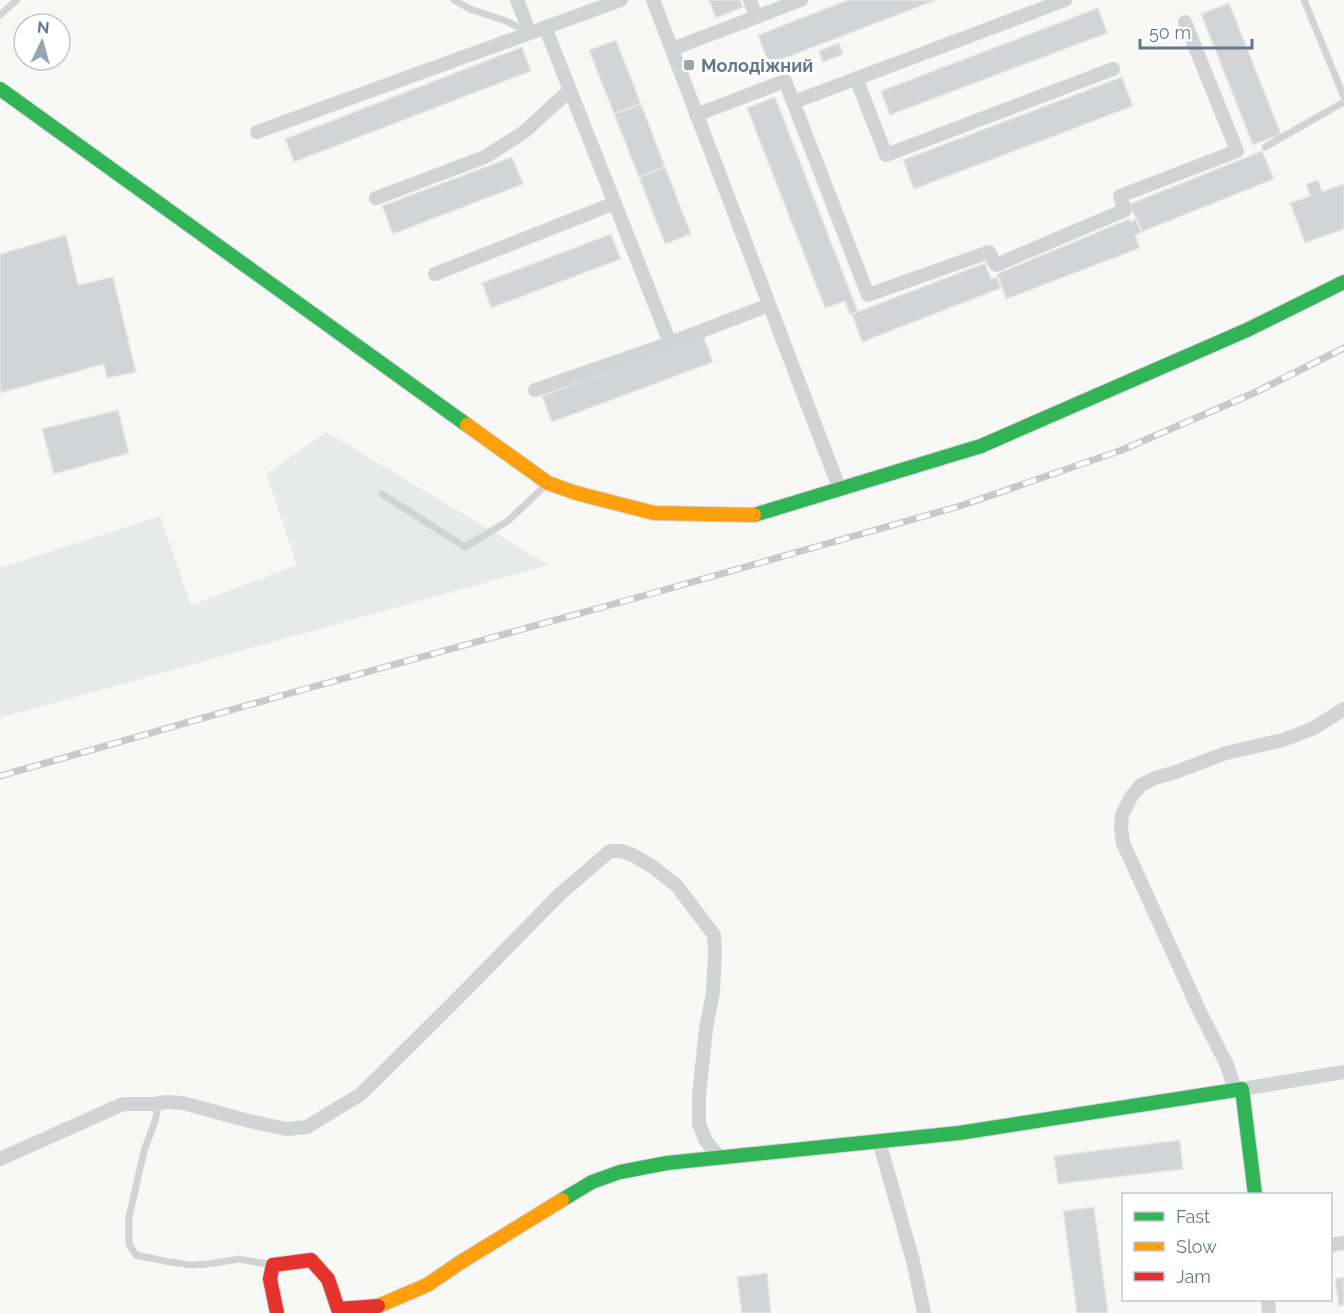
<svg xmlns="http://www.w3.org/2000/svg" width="1344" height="1313" font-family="Raleway,sans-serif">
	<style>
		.built { fill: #e8eaea }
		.building { fill: #d3d4d5; stroke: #e8e8e7; stroke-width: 1.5 }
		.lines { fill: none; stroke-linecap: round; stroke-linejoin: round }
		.fast-casing { stroke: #d3d5d7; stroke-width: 16 }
		.slow-casing { stroke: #d3d5d7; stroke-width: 16 }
		.jam-casing { stroke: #d3d5d7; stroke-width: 16 }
		.lane { stroke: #d2d3d4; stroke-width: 7 }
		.street { stroke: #d2d3d4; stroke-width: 14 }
		.fast { stroke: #30b455; stroke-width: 14 }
		.slow { stroke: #ff9f0a; stroke-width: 14 }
		.jam { stroke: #e5322d; stroke-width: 14 }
		.rail-casing { stroke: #c8c9ca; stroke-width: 7 }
		.rail { stroke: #fff; stroke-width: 4.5; stroke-dasharray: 14; stroke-linecap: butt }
		.poi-dot { fill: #98a5b0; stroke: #fff; stroke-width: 2 }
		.labels { text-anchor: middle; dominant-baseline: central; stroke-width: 6; stroke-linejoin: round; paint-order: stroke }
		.poi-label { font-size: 18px; font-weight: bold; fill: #65798a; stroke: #fff; text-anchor: start }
	</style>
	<rect width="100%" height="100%" fill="#f8f8f7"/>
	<path class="built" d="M326 432 549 565 0 718V568L160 516 191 605 297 565 266 474Z"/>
	<path class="building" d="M709 0H740L743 7 716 18Z
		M848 0H936L769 64 758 35Z
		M1229 3 1281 134 1253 145 1201 14Z
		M1098 8 1107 33 890 115 881 91Z
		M616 40 641 104 614 114 589 50Z
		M839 43 843 54 823 62 819 51Z
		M522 47 531 71 294 162 285 139Z
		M1122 77 1133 106 914 189 903 160Z
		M775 97 858 312 850 315 845 301 825 308 747 108Z
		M641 104 665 167 639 177 614 114Z
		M1262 151 1274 179 1141 232 1130 204Z
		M512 157 523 184 393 234 382 206Z
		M665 167 691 234 665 244 639 177Z
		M1318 180 1322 192 1344 184V229L1305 243 1290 203 1310 196 1306 184Z
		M1129 219 1131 222 1137 219 1142 232 1135 235 1140 248 1006 299 997 274Z
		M611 234 621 259 491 308 482 283Z
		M66 235 78 285 113 277 136 372 107 378 104 364 0 393V254Z
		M985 263 991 279 997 277 1001 288 862 342 852 314Z
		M703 335 713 362 552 422 542 396Z
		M118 410 129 453 54 474 42 429Z
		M1180 1140 1183 1169 1058 1184 1054 1156Z
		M1094 1207 1108 1313H1077L1063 1211Z
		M767 1273 771 1313H742L737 1277Z
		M1344 1277V1305L1339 1306 1335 1279Z"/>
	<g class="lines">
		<g class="fast-casing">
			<path id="fast" d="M0 89 467 425
				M754 515 981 446 1247 330 1344 282
				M562 1200 592 1182 620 1172 667 1163 959 1133 1242 1089 1255 1194"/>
		</g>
		<g class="slow-casing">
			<path id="slow" d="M467 425 548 483 576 493 654 513 754 515
				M378 1306 427 1285 461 1262 562 1200"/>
		</g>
		<g class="jam-casing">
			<path id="jam" d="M277 1313 270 1279 273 1265 311 1260 328 1279 338 1309 378 1306"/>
		</g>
		<path class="lane" d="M454 0 470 9 506 21 529 33
			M1304 0 1344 97
			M0 15 17 0
			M1265 147 1344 102
			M382 494 465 547 508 521 548 483
			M159 1103 155 1121 144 1151 129 1217V1244L136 1255 170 1262 191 1265 208 1264 239 1259 273 1265"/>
		<path class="street" d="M517 0 530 33
			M653 0 840 490
			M750 0 756 17
			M545 27 670 343
			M672 49 801 0
			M856 78 886 155 1113 69
			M794 102 1065 0
			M696 115 785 81 868 295 989 252 996 265 1125 210 1120 196 1237 151 1185 22
			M257 132 621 0
			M376 198 485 157 524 132 570 90
			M435 274 615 203
			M535 390 670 343 769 305
			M1242 1089 1344 1072
			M1235 1090 1227 1065 1199 1010 1123 843 1121 827 1122 815 1131 797 1141 785 1155 778 1176 772 1226 753 1283 740 1314 728 1344 709
			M879 1141 913 1261 924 1313
			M0 1159 123 1104H155L166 1102 183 1103 249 1121 287 1129 307 1127 361 1094 453 1003 560 894 610 851H621L633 855 653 867 677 886 714 935 715 952 713 992 706 1029 699 1095V1124L706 1141 720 1158
			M1330 1245 1344 1243
			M1268 1300 1269 1313"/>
		<use href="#fast" class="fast"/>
		<use href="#slow" class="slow"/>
		<use href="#jam" class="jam"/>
		<g class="rail-casing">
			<path id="rail" d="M0 776 298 691 650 594 960 506 1122 450 1254 393 1344 348"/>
		</g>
		<use href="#rail" class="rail"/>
	</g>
	<rect class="poi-dot" x="683" y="59" width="12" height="12" rx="3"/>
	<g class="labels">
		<g class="poi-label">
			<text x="701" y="65">Молодіжний</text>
		</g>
	</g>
	<rect x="1122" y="1193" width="210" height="108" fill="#ffffff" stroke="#c1c9d0" stroke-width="1.5"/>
	<rect x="1134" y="1212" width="30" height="9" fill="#30b455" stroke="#c1c9d0" stroke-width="1.5"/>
	<text x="1176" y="1223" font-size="18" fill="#65798a">Fast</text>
	<rect x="1134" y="1242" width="30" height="9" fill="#ff9f0a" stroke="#c1c9d0" stroke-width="1.5"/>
	<text x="1176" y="1253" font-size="18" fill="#65798a">Slow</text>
	<rect x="1134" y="1272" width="30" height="9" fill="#e5322d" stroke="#c1c9d0" stroke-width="1.5"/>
	<text x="1176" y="1283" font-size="18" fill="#65798a">Jam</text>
	<g transform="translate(42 42) rotate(5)"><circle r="28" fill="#ffffff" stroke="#c1c9d0" stroke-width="1.5"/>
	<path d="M0-4.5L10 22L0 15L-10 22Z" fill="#98a5b0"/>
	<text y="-9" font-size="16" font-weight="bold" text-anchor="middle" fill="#65798a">N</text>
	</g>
	<path d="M1140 39v9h112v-9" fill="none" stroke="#65798a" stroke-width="3"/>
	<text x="1149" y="39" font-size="18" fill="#65798a" stroke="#ffffff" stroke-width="4.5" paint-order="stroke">50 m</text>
</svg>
